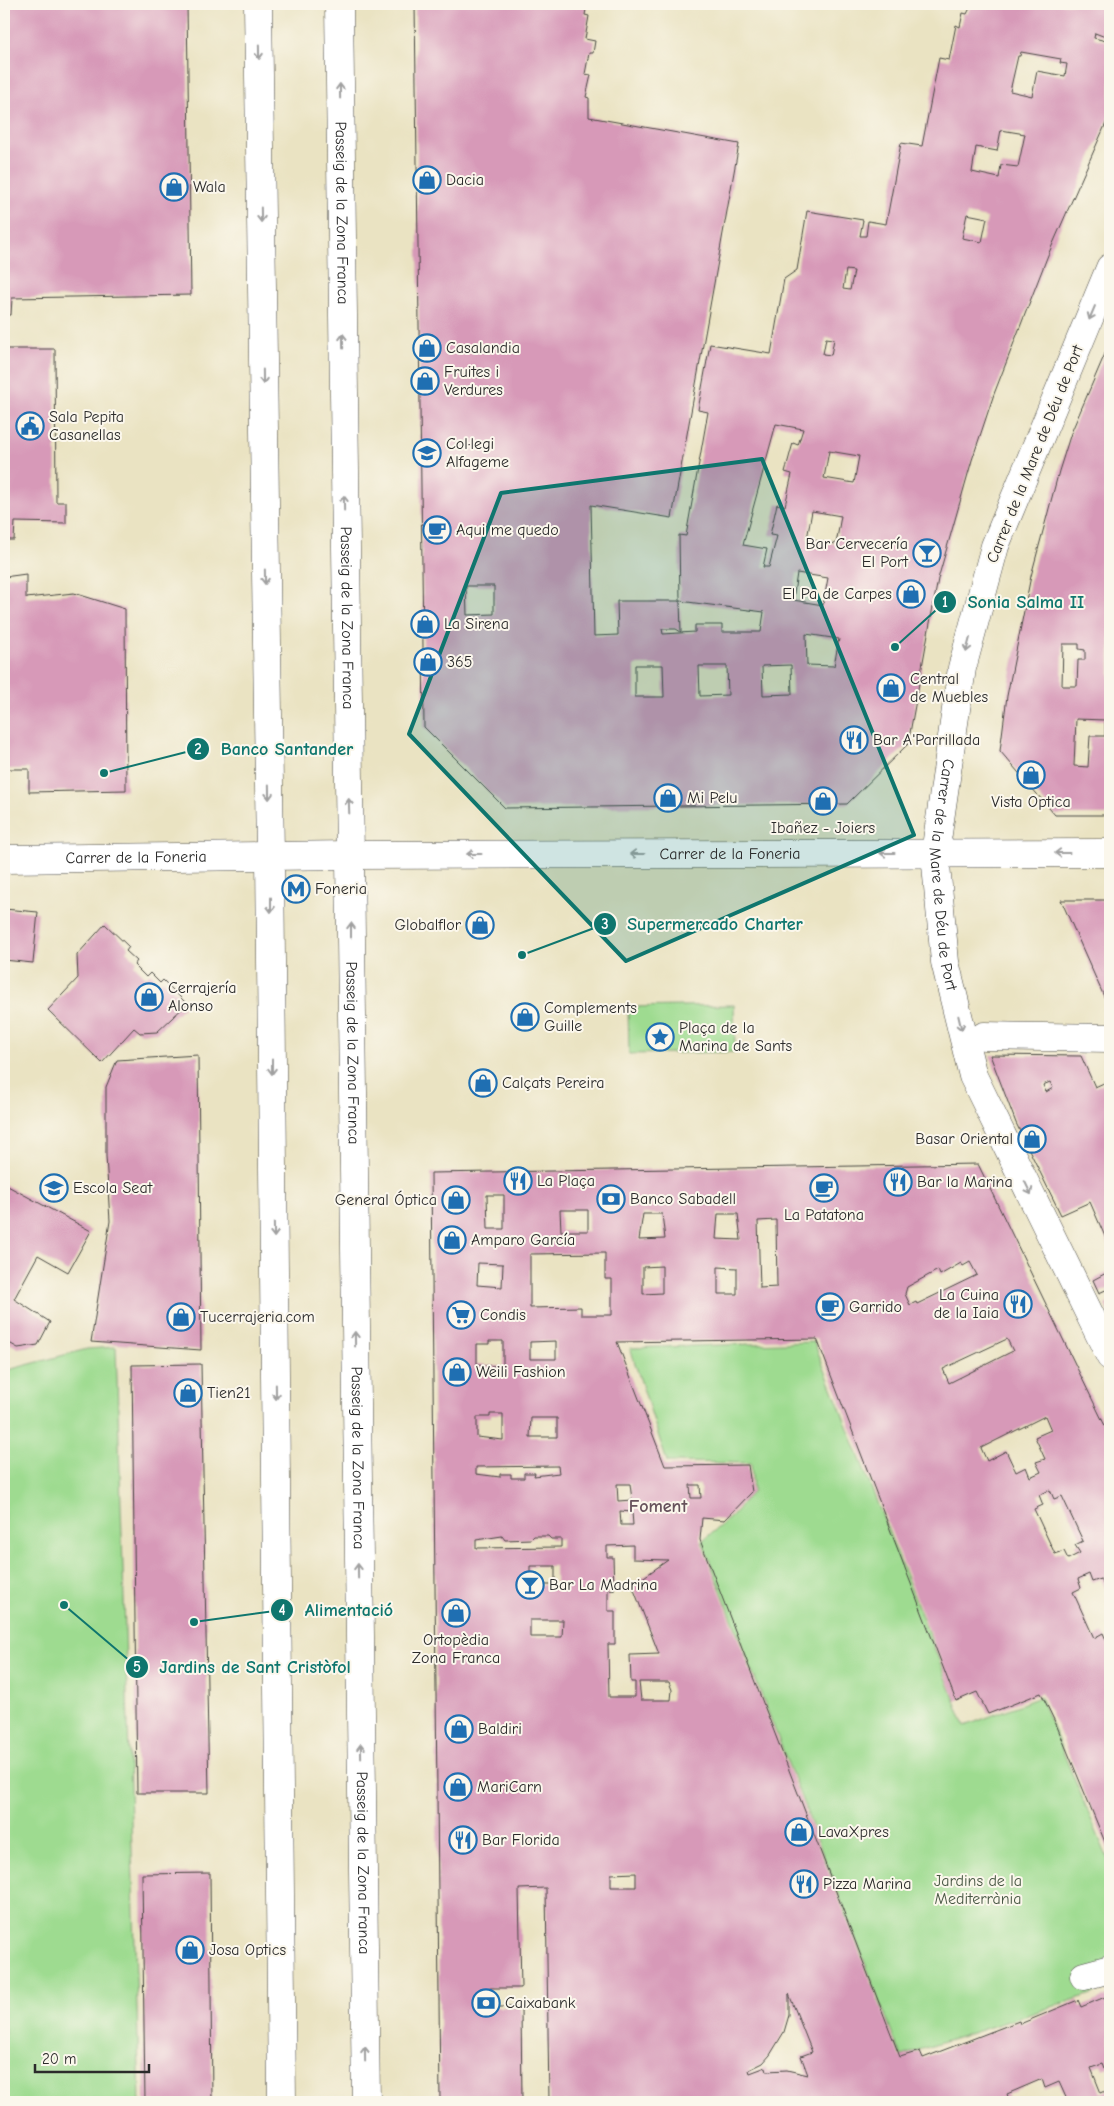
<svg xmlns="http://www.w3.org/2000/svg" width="1114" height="2106" font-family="'Comic Neue',sans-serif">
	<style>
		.green { fill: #9edb90; stroke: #64835e }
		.building { fill: #d799b8; fill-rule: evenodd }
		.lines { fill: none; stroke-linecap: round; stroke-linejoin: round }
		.minor-casing { stroke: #484742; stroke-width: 29 }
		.major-casing { stroke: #484742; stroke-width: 29 }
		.minor { stroke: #fff; stroke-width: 28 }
		.major { stroke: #fff; stroke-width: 28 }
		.oneway { stroke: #a0a0a0 }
		.marked { fill: #0f766e; fill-opacity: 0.2; stroke: #0f766e; stroke-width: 4; stroke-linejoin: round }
		.labels { text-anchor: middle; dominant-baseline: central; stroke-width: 4; stroke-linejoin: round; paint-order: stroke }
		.poi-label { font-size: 16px; fill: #2b2b2b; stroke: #fbf7ec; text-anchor: start }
		.street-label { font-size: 16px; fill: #2b2b2b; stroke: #fbf7ec }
		.park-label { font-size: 16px; fill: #485744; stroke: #fbf7ec }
		.neighbourhood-label { font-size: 18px; font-weight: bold; fill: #67525c; stroke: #fbf7ec }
		.leader { fill: none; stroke: #0f766e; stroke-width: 2 }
		.callout-dot { fill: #0f766e; stroke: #fbf7ec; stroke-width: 2 }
		.mark-label { font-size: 15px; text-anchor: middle; font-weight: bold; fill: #fff }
		.callout-label { font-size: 18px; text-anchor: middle; font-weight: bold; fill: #0f766e; stroke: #fbf7ec; stroke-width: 4; stroke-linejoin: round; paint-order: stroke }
	</style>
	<rect width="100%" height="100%" fill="#fbf7ec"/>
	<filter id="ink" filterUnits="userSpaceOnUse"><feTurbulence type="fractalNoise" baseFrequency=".02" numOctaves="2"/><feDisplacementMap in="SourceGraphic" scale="10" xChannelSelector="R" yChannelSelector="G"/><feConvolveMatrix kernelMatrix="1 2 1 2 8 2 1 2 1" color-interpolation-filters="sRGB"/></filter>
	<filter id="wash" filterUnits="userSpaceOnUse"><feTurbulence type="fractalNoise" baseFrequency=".0096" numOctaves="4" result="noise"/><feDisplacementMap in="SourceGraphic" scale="20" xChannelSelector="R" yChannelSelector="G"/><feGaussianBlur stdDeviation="1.12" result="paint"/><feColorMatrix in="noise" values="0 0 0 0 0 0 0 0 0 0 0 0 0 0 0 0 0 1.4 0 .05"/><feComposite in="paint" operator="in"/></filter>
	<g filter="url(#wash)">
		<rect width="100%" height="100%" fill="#eae3c2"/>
		<path class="green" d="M734 1005 735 1052 629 1054 628 1007Z
			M814 1342 965 1726 1040 1697 1110 1864V1988L901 2056 702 1541 732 1516 753 1491 751 1463 667 1462 630 1348Z
			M116 1347 140 2102H4V1371L87 1349Z"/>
		<g id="blocks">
			<path class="building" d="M4 4H187L191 295 12 298 11 315H4Z
				M415 4H587L585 15 589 16 585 39 595 41 593 53H589L585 74 591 75 586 97 589 98V117L739 144 672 518 591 505 594 636 618 635 617 601H680L681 632 676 629H662L663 634 695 632V625H722V632H761L764 612 680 601 679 535 686 536 708 412 698 410 710 344 771 354 784 279 797 270 807 211 863 220 860 236H866L868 221 886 224 901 143 922 146 939 58 949 60 956 25 960 27 963 13 967 14 972 4H1085L1089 7 1091 4H1110V114L1048 255 994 394 972 460 938 579 908 744 847 804 505 808 424 727ZM1095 33 1108 38 1106 41 1094 38ZM1021 52 1061 59 1060 63 1067 64 1065 76 1037 71 1032 96 1010 91 1018 56H1020ZM1001 130 1025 134 1018 167 1001 165 999 178 972 172 976 147 997 151ZM967 214 987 218 982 242 962 238ZM846 270 854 271 850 290 843 289ZM826 338 834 339 831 355 823 354ZM776 424 803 429 798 445 793 443 785 472 792 474 785 506 777 504 770 535 777 536 769 567H763L767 549 743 545ZM829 451 859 456 854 483 824 478ZM812 511 841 516 836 544 807 539ZM797 573 828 578 823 605 793 600ZM466 586H494V614L467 615ZM806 634 839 639 834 666 807 665ZM635 665H663L664 697H635ZM791 665 792 694 763 695 762 666ZM699 666H727L728 695 700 696Z
				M1110 342V815H1055L1000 751 1007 696 1031 576 1059 471 1071 433ZM1063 644H1079V649L1085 650V660H1078L1077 686H1062ZM1076 719 1105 720V736H1090L1088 767 1074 766Z
				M4 349H55L56 502H66V523L15 522 14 540H4Z
				M26 574V598L74 593 125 609 126 790 29 792V769H4V577Z
				M1061 900H1110V1010Z
				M4 909 38 912 33 963 4 960Z
				M105 924 129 947 126 951 137 961 134 965 146 977 150 973 160 983 163 980 187 1004 157 1032 140 1033 134 1028 102 1063 48 1010 78 978 77 955Z
				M198 1055 201 1350 91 1342 110 1221 106 1156V1087L117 1060Z
				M990 1055 1081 1056 1095 1087 1106 1082 1110 1092V1116L1108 1117 1110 1121V1248L1090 1202 1061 1215 1016 1123ZM1050 1082 1053 1088 1046 1092 1043 1085Z
				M978 1164 1110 1436V1599L1101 1579 1092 1582 1089 1574 1078 1579 1081 1588 1073 1592 1094 1638 1103 1633 1107 1642 1110 1640V1854L1056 1724 1041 1693 988 1714 977 1692 956 1701 817 1339 617 1342 665 1466 748 1465 752 1492 725 1520 702 1518 700 1540 900 2057 920 2051 923 2058 1019 2021 1020 2024 1078 2000 1081 2007 1110 1995V2067L1104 2069 1102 2064 1091 2068 1101 2093 1110 2089V2102H1068L1059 2082 1045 2088 1042 2079 1007 2094 1010 2102H549L546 1888 519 1889 521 1988H490V2007H521L522 2102H440L431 1173ZM487 1195H504V1229H488ZM560 1210H588V1231H561ZM643 1214H662L665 1239 639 1240ZM718 1214H738L741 1240 716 1239ZM776 1220 777 1287 760 1288 758 1221ZM605 1253V1279H612V1315H581V1307L530 1308V1254ZM970 1262 977 1275 917 1304 916 1302 910 1305 905 1294 907 1287 938 1270 940 1275 961 1263 963 1266ZM478 1263 503 1264 502 1287 477 1285ZM662 1266V1293L643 1294V1267ZM718 1267 737 1268V1294H718ZM1007 1339 1013 1351 949 1383 943 1369ZM489 1341H503V1367L477 1364V1344H489ZM556 1341V1359H530V1342ZM490 1414H503V1440L477 1437V1417H490ZM1045 1416 1051 1430 1035 1437 1045 1459 1036 1462 1041 1472 1030 1477 1026 1467 1016 1472 1006 1451 987 1461 981 1448ZM531 1418H557V1437H530ZM558 1466 559 1473 534 1476 535 1473H524V1478H511V1474H500V1477L476 1474V1467ZM617 1484H630L632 1500 618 1501ZM690 1485H700L701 1498H691ZM1050 1490 1054 1499 1062 1496 1083 1541 1075 1545 1080 1553 1068 1559 1064 1551 1055 1554 1034 1509 1043 1505 1039 1495ZM620 1511 632 1512 633 1525H621ZM502 1536 505 1540 531 1539 534 1536H548L551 1539H561V1547L476 1548V1540ZM633 1545V1559L668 1560 634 1584V1590L659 1654 630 1655 631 1682H635V1697H609L608 1644H615V1611H608V1589L614 1590 613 1557H607V1546ZM530 1566H555V1585H530ZM530 1620H563L562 1637H530ZM639 1682H669L672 1690 671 1700H641ZM636 1873V1887H611V1874ZM789 1994 812 2052 801 2056 808 2075 787 2070 767 2071 766 2067 750 2073 749 2070 763 2063 770 2055 784 2032 789 2015Z
				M4 1184 91 1231 68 1272 38 1255 14 1299 50 1322 38 1345 18 1348 4 1340Z
				M1110 1271V1288L1099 1293 1093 1280Z
				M1110 1302V1315L1105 1305Z
				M201 1364 209 1793H137L132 1365Z
				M210 1873 212 2102H145L142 1874Z"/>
		</g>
	</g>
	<g filter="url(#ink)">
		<use href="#blocks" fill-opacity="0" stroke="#484742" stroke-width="1"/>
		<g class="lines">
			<g class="minor-casing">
				<g id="minor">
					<path id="s1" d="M1110 268 995 546 962 668 935 854 945 962 973 1076 1110 1356"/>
					<path id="s2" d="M350 855 1110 853"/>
					<path id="s3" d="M4 859 270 856"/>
					<path d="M984 1036 1110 1038"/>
					<path d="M1084 1976 1110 1969"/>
				</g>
			</g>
			<g class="major-casing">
				<g id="major">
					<path d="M258 4 270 856 282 2102"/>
					<path id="s4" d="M339 4 366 2102"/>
					<path d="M270 856 350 855"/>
				</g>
			</g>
			<use href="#minor" class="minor"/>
			<use href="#major" class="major"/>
		</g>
		<defs><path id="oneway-shaft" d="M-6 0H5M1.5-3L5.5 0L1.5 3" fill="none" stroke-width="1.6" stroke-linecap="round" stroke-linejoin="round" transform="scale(1.25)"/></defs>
		<g class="oneway">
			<use href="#oneway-shaft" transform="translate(259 52) rotate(89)"/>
			<use href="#oneway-shaft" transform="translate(340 91) rotate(-91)"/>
			<use href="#oneway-shaft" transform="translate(261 215) rotate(89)"/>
			<use href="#oneway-shaft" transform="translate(1092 313) rotate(113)"/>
			<use href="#oneway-shaft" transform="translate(343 341) rotate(-91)"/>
			<use href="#oneway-shaft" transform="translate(263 377) rotate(89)"/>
			<use href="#oneway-shaft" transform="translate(344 503) rotate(-91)"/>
			<use href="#oneway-shaft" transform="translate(265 577) rotate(89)"/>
			<use href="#oneway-shaft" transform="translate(968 645) rotate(105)"/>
			<use href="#oneway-shaft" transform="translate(269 792) rotate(89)"/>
			<use href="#oneway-shaft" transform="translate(349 806) rotate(-92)"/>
			<use href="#oneway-shaft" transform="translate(887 853) rotate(-180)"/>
			<use href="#oneway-shaft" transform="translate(1062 853) rotate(-180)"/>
			<use href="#oneway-shaft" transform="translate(474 854) rotate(-180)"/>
			<use href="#oneway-shaft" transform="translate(637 854) rotate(180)"/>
			<use href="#oneway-shaft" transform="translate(271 905) rotate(90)"/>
			<use href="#oneway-shaft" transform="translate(351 930) rotate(-90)"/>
			<use href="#oneway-shaft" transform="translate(960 1023) rotate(77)"/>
			<use href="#oneway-shaft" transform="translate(272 1067) rotate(90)"/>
			<use href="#oneway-shaft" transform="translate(1028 1188) rotate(64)"/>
			<use href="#oneway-shaft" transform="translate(274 1230) rotate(89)"/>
			<use href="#oneway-shaft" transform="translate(355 1339) rotate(-91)"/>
			<use href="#oneway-shaft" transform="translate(276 1392) rotate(89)"/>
			<use href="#oneway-shaft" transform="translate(358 1571) rotate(-91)"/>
			<use href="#oneway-shaft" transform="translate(361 1751) rotate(-91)"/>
			<use href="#oneway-shaft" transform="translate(365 2054) rotate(-91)"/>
		</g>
	</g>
	<path class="marked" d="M762 459 914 835 626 961 409 734 501 493Z"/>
	<defs>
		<g id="shop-ring" transform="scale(1.4375)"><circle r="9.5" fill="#fbf7ec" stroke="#1f6fb2" stroke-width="1.5"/><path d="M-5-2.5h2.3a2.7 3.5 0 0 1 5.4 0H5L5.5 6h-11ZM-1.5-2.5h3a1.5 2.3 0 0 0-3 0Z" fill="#1f6fb2"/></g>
		<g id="civic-ring" transform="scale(1.4375)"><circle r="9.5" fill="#fbf7ec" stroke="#1f6fb2" stroke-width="1.5"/><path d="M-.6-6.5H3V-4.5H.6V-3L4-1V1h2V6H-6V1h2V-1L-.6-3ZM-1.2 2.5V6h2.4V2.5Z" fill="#1f6fb2"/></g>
		<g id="school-ring" transform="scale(1.4375)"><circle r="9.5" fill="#fbf7ec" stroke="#1f6fb2" stroke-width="1.5"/><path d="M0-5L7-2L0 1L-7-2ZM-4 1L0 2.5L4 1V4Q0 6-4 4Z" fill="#1f6fb2"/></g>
		<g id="cafe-ring" transform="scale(1.4375)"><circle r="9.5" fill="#fbf7ec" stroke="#1f6fb2" stroke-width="1.5"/><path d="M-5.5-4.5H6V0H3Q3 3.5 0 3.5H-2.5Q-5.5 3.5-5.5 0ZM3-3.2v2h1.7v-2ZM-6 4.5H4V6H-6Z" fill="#1f6fb2"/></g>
		<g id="bar-ring" transform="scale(1.4375)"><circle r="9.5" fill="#fbf7ec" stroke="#1f6fb2" stroke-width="1.5"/><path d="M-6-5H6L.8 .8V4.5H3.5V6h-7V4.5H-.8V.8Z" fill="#1f6fb2"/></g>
		<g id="restaurant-ring" transform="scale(1.4375)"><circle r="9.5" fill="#fbf7ec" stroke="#1f6fb2" stroke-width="1.5"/><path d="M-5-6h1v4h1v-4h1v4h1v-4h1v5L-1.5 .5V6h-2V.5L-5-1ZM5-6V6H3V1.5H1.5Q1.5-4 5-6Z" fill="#1f6fb2"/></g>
		<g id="metro-ring" transform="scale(1.4375)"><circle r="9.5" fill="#fbf7ec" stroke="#1f6fb2" stroke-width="1.5"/><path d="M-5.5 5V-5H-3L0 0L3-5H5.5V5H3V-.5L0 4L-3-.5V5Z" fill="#1f6fb2"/></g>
		<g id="sight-ring" transform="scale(1.4375)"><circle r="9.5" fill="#fbf7ec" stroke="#1f6fb2" stroke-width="1.5"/><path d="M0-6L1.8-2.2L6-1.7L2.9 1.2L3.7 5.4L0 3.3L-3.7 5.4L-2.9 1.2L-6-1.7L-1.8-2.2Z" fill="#1f6fb2"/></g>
		<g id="bank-ring" transform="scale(1.4375)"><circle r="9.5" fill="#fbf7ec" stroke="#1f6fb2" stroke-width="1.5"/><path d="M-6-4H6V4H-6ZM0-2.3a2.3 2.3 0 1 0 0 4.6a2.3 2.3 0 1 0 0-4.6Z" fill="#1f6fb2"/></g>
		<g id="supermarket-ring" transform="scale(1.4375)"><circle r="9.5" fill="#fbf7ec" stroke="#1f6fb2" stroke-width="1.5"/><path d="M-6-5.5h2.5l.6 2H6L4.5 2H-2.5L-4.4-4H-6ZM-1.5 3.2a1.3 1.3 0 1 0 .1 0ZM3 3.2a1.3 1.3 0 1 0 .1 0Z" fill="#1f6fb2"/></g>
	</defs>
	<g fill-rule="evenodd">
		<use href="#shop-ring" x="427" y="180"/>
		<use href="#shop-ring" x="174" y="187"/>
		<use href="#shop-ring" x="427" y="348"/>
		<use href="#shop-ring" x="425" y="381"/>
		<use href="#civic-ring" x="30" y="426"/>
		<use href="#school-ring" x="427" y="453"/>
		<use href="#cafe-ring" x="437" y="530"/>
		<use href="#bar-ring" x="927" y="553"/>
		<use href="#shop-ring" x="911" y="594"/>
		<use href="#shop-ring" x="425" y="624"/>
		<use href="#shop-ring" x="428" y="662"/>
		<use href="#shop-ring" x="891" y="688"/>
		<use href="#restaurant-ring" x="854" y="740"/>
		<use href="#shop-ring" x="1031" y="775"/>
		<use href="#shop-ring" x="668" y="798"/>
		<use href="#shop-ring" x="823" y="801"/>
		<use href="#metro-ring" x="296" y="889"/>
		<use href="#shop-ring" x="480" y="925"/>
		<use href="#shop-ring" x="149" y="997"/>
		<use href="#shop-ring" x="525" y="1017"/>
		<use href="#sight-ring" x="660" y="1037"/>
		<use href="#shop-ring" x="483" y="1083"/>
		<use href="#shop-ring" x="1032" y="1139"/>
		<use href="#restaurant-ring" x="518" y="1181"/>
		<use href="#restaurant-ring" x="898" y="1182"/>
		<use href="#school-ring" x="54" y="1188"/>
		<use href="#cafe-ring" x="824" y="1188"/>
		<use href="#bank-ring" x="611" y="1199"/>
		<use href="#shop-ring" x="456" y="1200"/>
		<use href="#shop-ring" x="452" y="1240"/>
		<use href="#restaurant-ring" x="1018" y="1304"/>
		<use href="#cafe-ring" x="830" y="1307"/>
		<use href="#supermarket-ring" x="461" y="1315"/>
		<use href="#shop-ring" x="181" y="1317"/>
		<use href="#shop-ring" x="457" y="1372"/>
		<use href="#shop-ring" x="188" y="1393"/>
		<use href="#bar-ring" x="530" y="1585"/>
		<use href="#shop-ring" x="456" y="1613"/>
		<use href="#shop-ring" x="459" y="1729"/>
		<use href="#shop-ring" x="458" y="1787"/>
		<use href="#shop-ring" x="799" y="1832"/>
		<use href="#restaurant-ring" x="463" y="1840"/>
		<use href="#restaurant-ring" x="804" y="1884"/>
		<use href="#shop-ring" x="190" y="1950"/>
		<use href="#bank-ring" x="486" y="2003"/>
	</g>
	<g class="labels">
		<g class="poi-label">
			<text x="446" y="180">Dacia</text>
			<text x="193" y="187">Wala</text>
			<text x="446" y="348">Casalandia</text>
			<text x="444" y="372">Fruites i<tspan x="444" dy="18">Verdures</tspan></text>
			<text x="49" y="417">Sala Pepita<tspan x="49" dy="18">Casanellas</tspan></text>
			<text x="446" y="444">Col·legi<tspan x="446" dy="18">Alfageme</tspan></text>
			<text x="456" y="530">Aqui me quedo</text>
			<text x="908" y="544" text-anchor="end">Bar Cervecería<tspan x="908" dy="18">El Port</tspan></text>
			<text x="892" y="594" text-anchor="end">El Pa de Carpes</text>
			<text x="444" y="624">La Sirena</text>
			<text x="447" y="662">365</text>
			<text x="910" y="679">Central<tspan x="910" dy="18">de Muebles</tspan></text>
			<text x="873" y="740">Bar A'Parrillada</text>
			<text x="687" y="798">Mi Pelu</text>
			<text x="1031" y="802" text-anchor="middle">Vista Optica</text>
			<text x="823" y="828" text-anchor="middle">Ibañez - Joiers</text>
			<text x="315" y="889">Foneria</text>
			<text x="461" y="925" text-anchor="end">Globalflor</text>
			<text x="168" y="988">Cerrajería<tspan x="168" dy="18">Alonso</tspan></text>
			<text x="544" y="1008">Complements<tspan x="544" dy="18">Guille</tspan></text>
			<text x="679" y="1028">Plaça de la<tspan x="679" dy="18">Marina de Sants</tspan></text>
			<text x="502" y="1083">Calçats Pereira</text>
			<text x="1013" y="1139" text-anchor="end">Basar Oriental</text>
			<text x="537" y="1181">La Plaça</text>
			<text x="917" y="1182">Bar la Marina</text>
			<text x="73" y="1188">Escola Seat</text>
			<text x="630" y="1199">Banco Sabadell</text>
			<text x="437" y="1200" text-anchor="end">General Óptica</text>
			<text x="824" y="1215" text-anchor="middle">La Patatona</text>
			<text x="471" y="1240">Amparo García</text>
			<text x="999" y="1295" text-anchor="end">La Cuina<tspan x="999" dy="18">de la Iaia</tspan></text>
			<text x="849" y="1307">Garrido</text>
			<text x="480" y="1315">Condis</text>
			<text x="200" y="1317">Tucerrajeria.com</text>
			<text x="476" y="1372">Weili Fashion</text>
			<text x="207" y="1393">Tien21</text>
			<text x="549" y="1585">Bar La Madrina</text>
			<text x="456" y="1640" text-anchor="middle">Ortopèdia<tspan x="456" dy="18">Zona Franca</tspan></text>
			<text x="478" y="1729">Baldiri</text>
			<text x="477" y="1787">MariCarn</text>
			<text x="818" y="1832">LavaXpres</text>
			<text x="482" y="1840">Bar Florida</text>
			<text x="823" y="1884">Pizza Marina</text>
			<text x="209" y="1950">Josa Optics</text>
			<text x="505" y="2003">Caixabank</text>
		</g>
		<g class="street-label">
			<text stroke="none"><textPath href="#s4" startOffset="209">Passeig de la Zona Franca</textPath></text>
			<text transform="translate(1035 454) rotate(-68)">Carrer de la Mare de Déu de Port</text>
			<text stroke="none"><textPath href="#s4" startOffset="614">Passeig de la Zona Franca</textPath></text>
			<text stroke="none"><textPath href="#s2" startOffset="380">Carrer de la Foneria</textPath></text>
			<text stroke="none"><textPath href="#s3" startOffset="132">Carrer de la Foneria</textPath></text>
			<text stroke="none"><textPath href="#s1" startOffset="636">Carrer de la Mare de Déu de Port</textPath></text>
			<text stroke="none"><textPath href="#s4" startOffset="1049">Passeig de la Zona Franca</textPath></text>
			<text stroke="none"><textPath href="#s4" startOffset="1454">Passeig de la Zona Franca</textPath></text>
			<text stroke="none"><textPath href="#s4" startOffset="1859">Passeig de la Zona Franca</textPath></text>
		</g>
		<g class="park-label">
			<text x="978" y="1881">Jardins de la<tspan x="978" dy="18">Mediterrània</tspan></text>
		</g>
		<g class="neighbourhood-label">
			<text x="658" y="1506">Foment</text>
		</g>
	</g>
	<path class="leader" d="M895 647L945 602M104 773L198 749M522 955L605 924M194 1622L282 1610M64 1605L137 1667"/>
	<g class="callout-dot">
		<circle cx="895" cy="647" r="5"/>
		<circle cx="104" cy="773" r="5"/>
		<circle cx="522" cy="955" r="5"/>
		<circle cx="194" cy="1622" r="5"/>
		<circle cx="64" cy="1605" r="5"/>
		<circle cx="945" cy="602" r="12"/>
		<circle cx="198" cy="749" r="12"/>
		<circle cx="605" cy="924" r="12"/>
		<circle cx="282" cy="1610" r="12"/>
		<circle cx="137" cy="1667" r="12"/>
	</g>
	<g class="mark-label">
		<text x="945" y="607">1</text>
		<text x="198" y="754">2</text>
		<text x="605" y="929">3</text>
		<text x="282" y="1615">4</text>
		<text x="137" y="1672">5</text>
	</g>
	<g class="callout-label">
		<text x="1026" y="608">Sonia Salma II</text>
		<text x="287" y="755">Banco Santander</text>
		<text x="715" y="930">Supermercado Charter</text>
		<text x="349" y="1616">Alimentació</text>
		<text x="255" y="1673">Jardins de Sant Cristòfol</text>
	</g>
	<rect width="1114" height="2106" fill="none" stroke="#fbf7ec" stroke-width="20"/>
	<path d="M35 2064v8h114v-8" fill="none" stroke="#2b2b2b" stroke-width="2.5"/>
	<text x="42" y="2064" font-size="15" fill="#2b2b2b" stroke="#fbf7ec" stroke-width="4" paint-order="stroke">20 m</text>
</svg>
